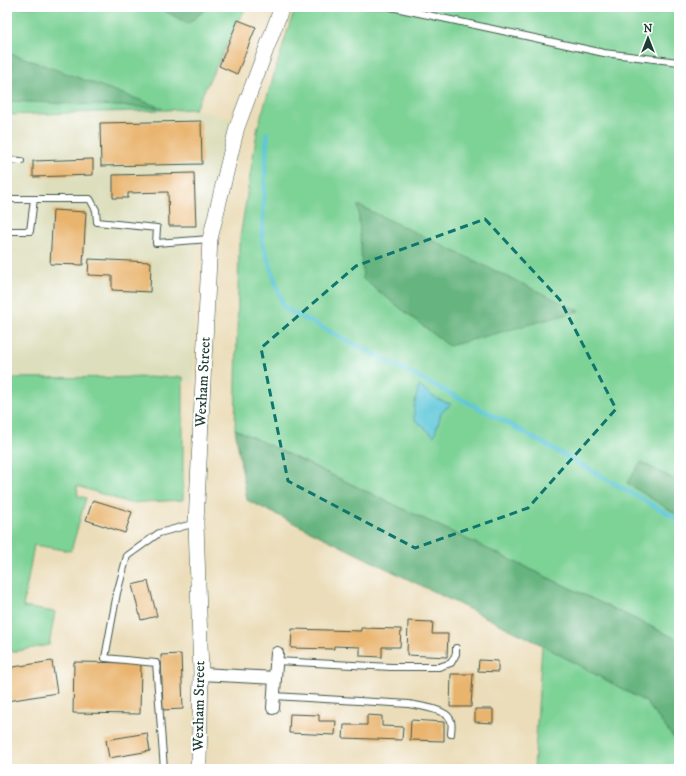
<svg xmlns="http://www.w3.org/2000/svg" width="686" height="776" font-family="'IM FELL DW Pica',serif">
	<style>
		.built { fill: #dddebc }
		.green { fill: #7dd296; stroke: #4e8865 }
		.forest { fill: #66b47f; stroke: #42785a }
		.water { fill: #5ec7d9; stroke: #3e8286 }
		.lines { fill: none; stroke-linecap: round; stroke-linejoin: round }
		.stream { stroke: #5ec7d9; stroke-width: 4.5 }
		.building { fill: #e9b46d }
		.service-casing { stroke: #3e5548; stroke-width: 8 }
		.minor-casing { stroke: #3e5548; stroke-width: 14 }
		.tertiary-casing { stroke: #3e5548; stroke-width: 16 }
		.service { stroke: #fff; stroke-width: 6 }
		.minor { stroke: #fff; stroke-width: 12 }
		.tertiary { stroke: #fff; stroke-width: 15 }
		.marked { fill: none; stroke: #0f766e; stroke-width: 3; stroke-dasharray: 8 5; stroke-linejoin: round }
		.labels { text-anchor: middle; dominant-baseline: central; stroke-width: 4; stroke-linejoin: round; paint-order: stroke }
		.street-label { font-size: 15px; fill: #1f3d34; stroke: #fff }
	</style>
	<rect width="100%" height="100%" fill="#fff"/>
	<filter id="ink" filterUnits="userSpaceOnUse"><feTurbulence type="fractalNoise" baseFrequency=".025" numOctaves="2"/><feDisplacementMap in="SourceGraphic" scale="8" xChannelSelector="R" yChannelSelector="G"/><feConvolveMatrix kernelMatrix="1 2 1 2 8 2 1 2 1" color-interpolation-filters="sRGB"/></filter>
	<filter id="wash" filterUnits="userSpaceOnUse"><feTurbulence type="fractalNoise" baseFrequency=".012" numOctaves="4" result="noise"/><feDisplacementMap in="SourceGraphic" scale="16" xChannelSelector="R" yChannelSelector="G"/><feGaussianBlur stdDeviation="0.9" result="paint"/><feColorMatrix in="noise" values="0 0 0 0 0 0 0 0 0 0 0 0 0 0 0 0 0 1.4 0 .05"/><feComposite in="paint" operator="in"/></filter>
	<g filter="url(#wash)">
		<rect width="100%" height="100%" fill="#ebddb9"/>
		<path class="built" d="M195 109 232 120 195 256 193 382 7 379V115Z"/>
		<path class="green" d="M7 7H246L195 109 7 115Z
			M295 7H679V640L235 429 239 244 258 126Z
			M183 377V500L129 503 77 486 78 496 86 498 71 551 34 545 23 607 55 612 49 645 7 653V378Z
			M542 645 646 702 677 742V769H534Z"/>
		<path class="forest" d="M158 7H208L188 24Z
			M7 52 162 108 7 101Z
			M358 205 579 311 449 346 363 279Z
			M235 429 679 640V769H677V742L646 702 542 645 247 500Z
			M641 462 679 482V516L627 483Z"/>
		<path class="water" d="M419 386 437 399 451 404 441 413 439 421 434 436 414 419V406Z"/>
		<g class="lines">
			<path class="stream" d="M267 133 262 241 284 308 502 420 679 520"/>
		</g>
		<g id="blocks">
			<path class="building" d="M238 20 256 27 237 74 219 66Z
				M201 121 202 164 101 166 100 123Z
				M93 159V175L33 177V161Z
				M194 173 196 226H169L168 192 128 193V198H113V175Z
				M53 210 86 212 83 265 50 264Z
				M89 259 151 262 150 292 112 290V276L88 275Z
				M93 500 132 512 125 533 86 520Z
				M148 581 157 616 141 620 132 585Z
				M408 621 433 622 432 634H448L447 657 407 655Z
				M361 628 401 629 400 647H382V657L360 656V647L334 646V649L291 648 292 629 361 631Z
				M181 654 183 709 163 710 161 655Z
				M479 660 498 661V672L478 671Z
				M52 661 57 693 7 701V668Z
				M74 662 141 663 140 714 73 713Z
				M451 674H473L471 707H450Z
				M475 709H493V723L475 722Z
				M290 714 319 715V721H336L335 735 289 733Z
				M367 715 382 716V726L403 727 402 740 343 738 344 725H367Z
				M411 720 444 722V741L410 740Z
				M147 733 150 751 109 758 106 740Z"/>
		</g>
	</g>
	<g filter="url(#ink)">
		<use href="#blocks" fill-opacity="0" stroke="#3e5548" stroke-width="1"/>
		<g class="lines">
			<g class="service-casing">
				<path id="service" d="M391 7 604 53 679 62
					M7 160 21 161
					M7 199H90L96 210 97 222 157 228 156 243 210 239
					M7 231H30L34 199
					M276 661 391 667H439L451 663 456 654V648
					M274 696 409 704C419 706 446 709 450 719 453 723 451 730 451 734
					M164 769 156 663 105 658 117 593 127 556 159 533 196 523"/>
			</g>
			<g class="minor-casing">
				<path id="minor" d="M201 674 275 678 277 653
					M273 708 275 678"/>
			</g>
			<g class="tertiary-casing">
				<path id="tertiary" d="M197 769 199 760 201 674 196 523 210 239 237 127 282 7"/>
			</g>
			<use href="#service" class="service"/>
			<use href="#minor" class="minor"/>
			<use href="#tertiary" class="tertiary"/>
		</g>
	</g>
	<path class="marked" d="M485 219 560 300 616 409 528 508 415 548 288 481 261 348 356 266Z"/>
	<g class="labels">
		<g class="street-label">
			<text transform="translate(203 382) rotate(-87)">Wexham Street</text>
			<text transform="translate(199 706) rotate(-89)">Wexham Street</text>
		</g>
	</g>
	<rect width="686" height="776" fill="none" stroke="#fff" stroke-width="24"/>
	<g transform="translate(648 38)" stroke="#ffffff" stroke-width="3" paint-order="stroke">
	<path d="M0-3L7 15L0 10L-7 15Z" fill="#1f3d34"/>
	<text y="-6" font-size="11" font-weight="bold" text-anchor="middle" fill="#1f3d34">N</text>
	</g>
</svg>
